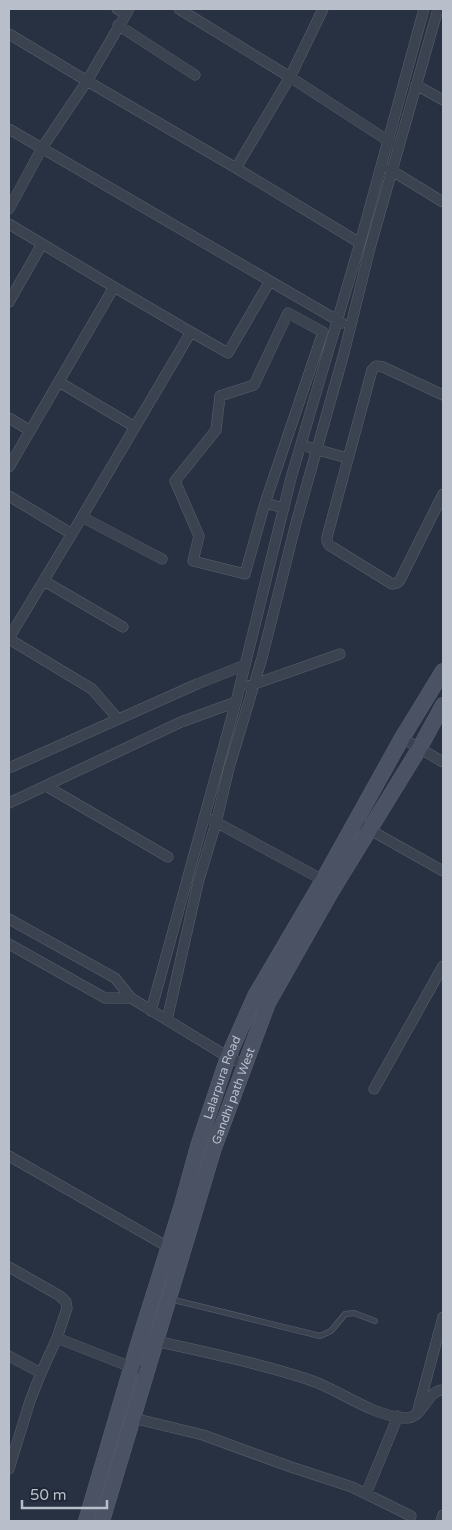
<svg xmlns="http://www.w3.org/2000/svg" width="452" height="1530" font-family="'Varela Round',sans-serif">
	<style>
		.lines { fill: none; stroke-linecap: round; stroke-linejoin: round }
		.lane-casing { stroke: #59616e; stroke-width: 6 }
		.street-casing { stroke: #59616e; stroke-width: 11 }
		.secondary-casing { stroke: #59616e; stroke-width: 16 }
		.lane { stroke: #3b4351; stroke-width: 5 }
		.street { stroke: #3b4351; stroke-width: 10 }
		.secondary { stroke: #4a5264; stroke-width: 15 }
		.labels { text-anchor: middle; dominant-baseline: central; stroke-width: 4; stroke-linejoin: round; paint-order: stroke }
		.street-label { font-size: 12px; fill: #b8bfcb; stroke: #202836 }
	</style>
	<rect width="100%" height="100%" fill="#273141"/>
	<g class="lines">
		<g class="lane-casing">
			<path id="lane" d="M170 1299 320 1336 331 1331 345 1314 354 1313 375 1321"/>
		</g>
		<g class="street-casing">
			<path id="street" d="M117 9 126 14
				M129 9 87 81 236 168 290 77 323 9
				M179 9 290 77 393 144
				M118 25 195 75
				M9 34 87 81 42 148 9 209
				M416 85 443 100
				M9 129 270 281
				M236 168 360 243
				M389 169 443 202
				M9 224 114 287
				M9 302 42 244
				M59 382 135 427
				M443 395 383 367 376 366 372 370 327 537V541L329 545 392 584 397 583 400 580 443 494
				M9 418 29 430
				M301 445 347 458
				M9 467 114 287 191 332
				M9 496 72 534
				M265 503 323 332 288 313 254 385 220 396 216 430 175 481 199 536 193 561 245 574 265 503 284 508
				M82 517 162 559
				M44 581 123 627
				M9 638 76 527 191 332 228 353 270 281 342 323
				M9 639 92 689 118 719
				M249 686 340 654
				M402 738 443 762
				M9 768 197 684 245 665
				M46 786 168 857
				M9 803 181 722 236 702
				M212 820 323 880
				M356 822 443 871
				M9 919 115 978 131 998 228 1057 244 1064
				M9 944 105 998H131
				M151 1011 236 702 291 478 360 243 424 9
				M167 1020 198 883 216 823 229 768 262 658 296 523 344 353 370 248 438 9
				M374 1089 443 966
				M9 1156 168 1247
				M9 1267 60 1296 66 1302 67 1308 57 1338
				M155 1341C206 1352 257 1363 307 1379 341 1390 369 1415 405 1418 424 1419 426 1390 443 1390
				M9 1356 41 1373
				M418 1410 443 1317
				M133 1418 203 1435 291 1467 352 1487 411 1516
				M9 1469 30 1401 41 1373 57 1338 131 1367 146 1371
				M366 1494 398 1416
				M441 1521 443 1515"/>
		</g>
		<g class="secondary-casing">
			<g id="secondary">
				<path id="s1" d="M86 1521 140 1338 181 1208 198 1146 228 1057 255 996 323 880 402 738 443 671"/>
				<path id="s2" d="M102 1521 214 1148 268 1003 331 892 419 749 443 705"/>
			</g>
		</g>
		<use href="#lane" class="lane"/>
		<use href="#street" class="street"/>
		<use href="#secondary" class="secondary"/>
	</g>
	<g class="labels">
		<g class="street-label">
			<text stroke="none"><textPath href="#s1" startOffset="464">Lalarpura Road</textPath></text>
			<text stroke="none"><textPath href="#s2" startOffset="445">Gandhi path West</textPath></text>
		</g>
	</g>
	<rect width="452" height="1530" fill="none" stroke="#b8bfcb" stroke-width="20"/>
	<path d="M22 1500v8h85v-8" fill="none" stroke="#b8bfcb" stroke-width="2.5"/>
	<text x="30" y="1500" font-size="15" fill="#b8bfcb" stroke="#202836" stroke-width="4" paint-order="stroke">50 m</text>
</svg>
